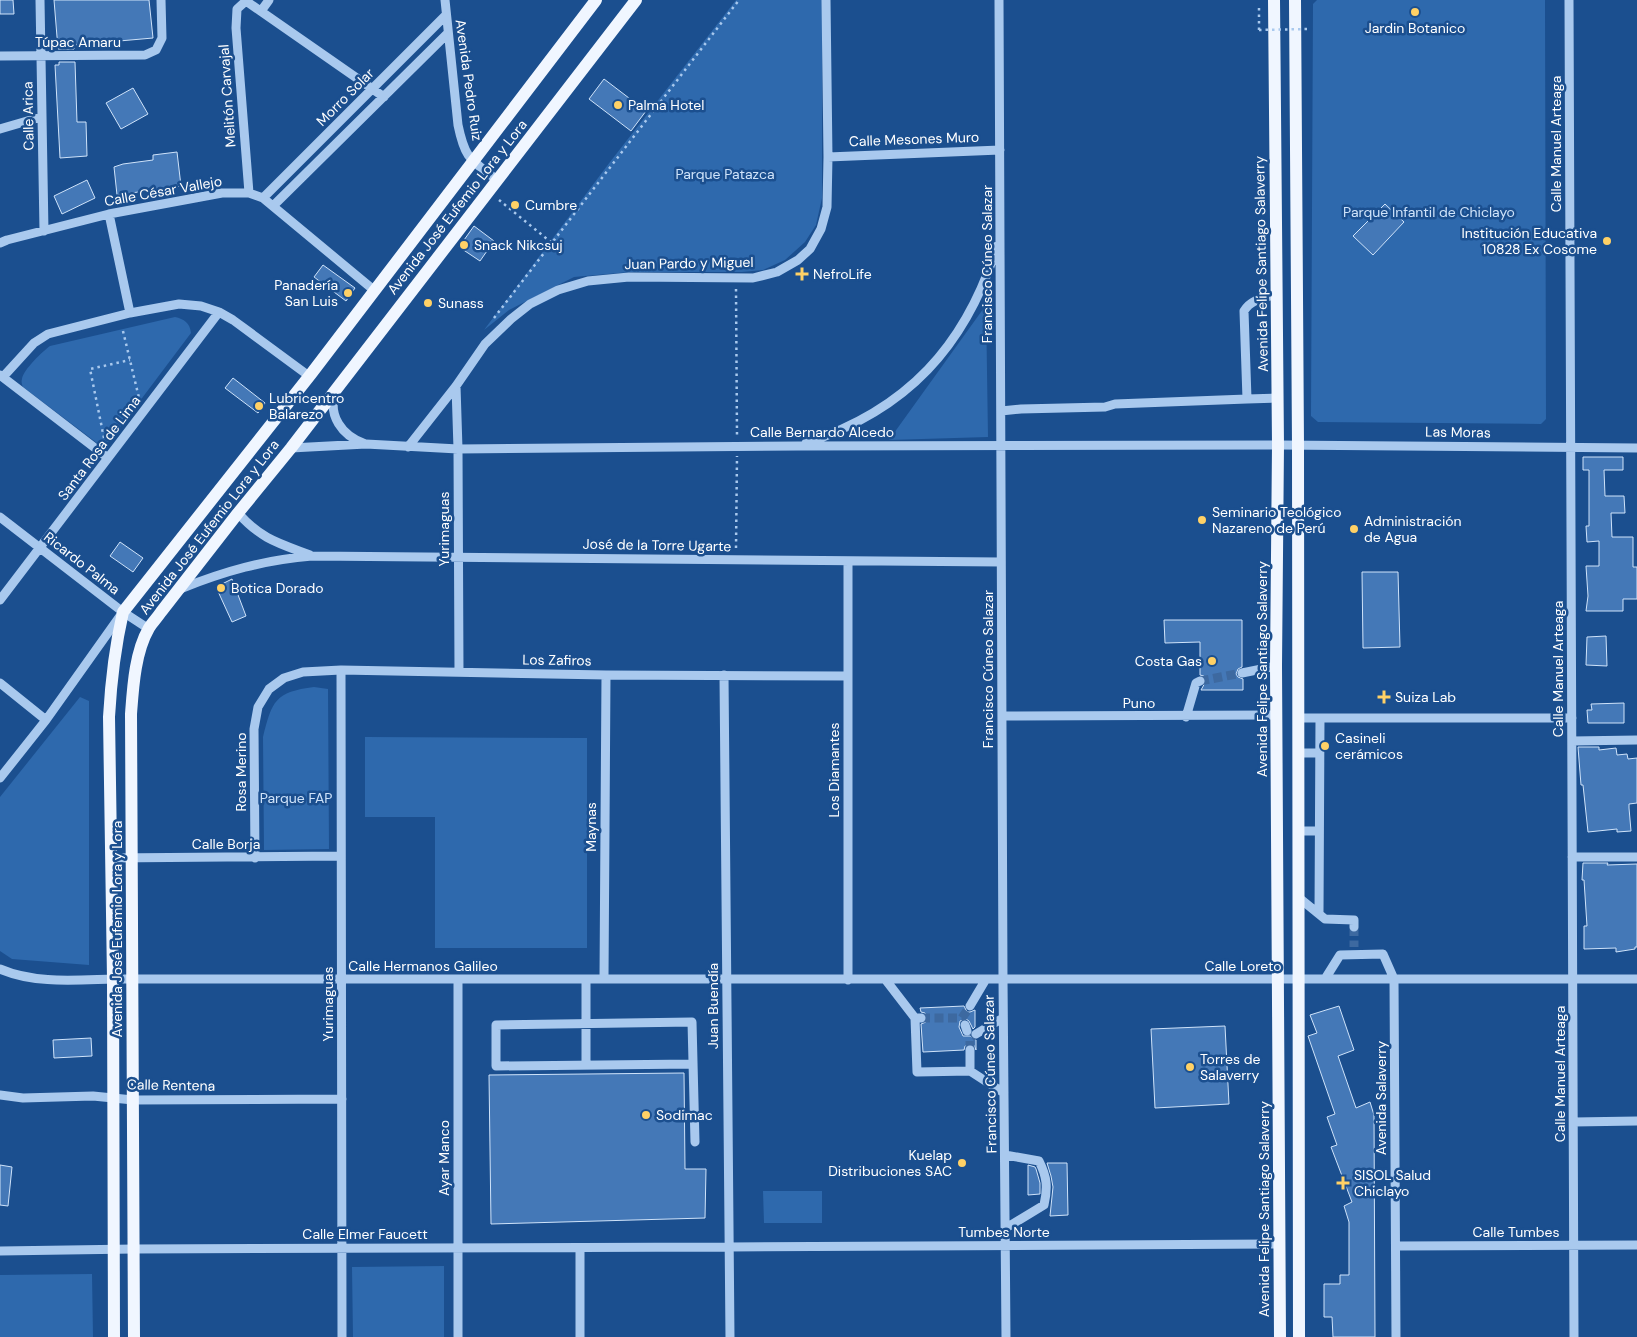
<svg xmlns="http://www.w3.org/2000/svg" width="1637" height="1337" font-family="'DM Sans',sans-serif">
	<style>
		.green { fill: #2e69ad }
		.building { fill: #4478b7; stroke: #cfe3fa }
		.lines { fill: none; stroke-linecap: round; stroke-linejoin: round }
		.minor-tunnel { stroke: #3d69a0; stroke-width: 9; stroke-dasharray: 9 4.5; stroke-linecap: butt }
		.path { stroke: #a9c9ee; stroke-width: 2.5; stroke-dasharray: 2.5 4; stroke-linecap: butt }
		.minor { stroke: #a9c9ee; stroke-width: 9 }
		.major { stroke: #f0f6ff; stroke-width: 12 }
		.path-bridge { stroke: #a9c9ee; stroke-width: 2.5; stroke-dasharray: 2.5 4; stroke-linecap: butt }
		.poi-dot { fill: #ffd166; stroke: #1b4f8f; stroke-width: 2 }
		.labels { text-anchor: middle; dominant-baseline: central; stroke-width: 5; stroke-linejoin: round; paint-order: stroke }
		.poi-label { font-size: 14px; fill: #fff; stroke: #1b4f8f; text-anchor: start }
		.street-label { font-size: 14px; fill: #fff; stroke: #1b4f8f }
		.park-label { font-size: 14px; fill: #cfe3fa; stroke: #1b4f8f }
	</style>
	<rect width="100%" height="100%" fill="#1b4f8f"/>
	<path class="green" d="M736 0H822V198L816 225 805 242 785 260 763 270 742 272H630L574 277 509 310 484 330 610 162Z
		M1317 0H1545L1546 419 1541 424 1318 422 1311 416 1313 4Z
		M986 305 988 437 889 440Z
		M175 317C184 319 190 323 191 333L109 442 97 443 23 387C22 385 21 382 22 379 23 370 43 351 50 346Z
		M314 687 328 689 329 849 264 850 263 737C272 701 275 692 314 687Z
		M80 697 89 701V965L12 959 0 951V797Z
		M365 737 587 738V948H435V817H365Z
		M763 1191H822V1223H764Z
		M444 1266V1337H353L352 1267Z
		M92 1274 93 1337H0V1275Z"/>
	<path class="building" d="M0 0H13L14 14H0Z
		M54 0H149L153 38 74 45V49H58Z
		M59 62H75L77 122H86L87 156 60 158 55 65H59Z
		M604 79 646 111 631 131 589 99Z
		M133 88 148 114 121 129 106 103Z
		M177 152 181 186 117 195 114 167 123 164 153 160V155Z
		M87 180 95 198 62 214 54 196Z
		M1385 204 1404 222 1373 255 1353 236Z
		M474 226 494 241 480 261 459 247Z
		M323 265 355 288 346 301 314 277Z
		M233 378 265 403 258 413 225 388Z
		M1583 457H1623V470H1604L1605 496H1624L1625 513H1611L1612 537H1633V567H1637V599H1623V611H1586L1588 596 1586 566H1599V541L1587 542 1586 526H1589V470H1583Z
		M120 542 143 558 133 572 110 556Z
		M1362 572H1398L1400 647 1363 648Z
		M232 579 246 616 232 622 216 587Z
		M1164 620H1242V667L1238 669 1236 674 1238 677 1243 679V690H1201L1206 681 1204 676 1200 675V642L1165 643Z
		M1606 636 1607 666 1586 665 1587 637Z
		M1624 703V723H1588L1587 710H1592L1591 704Z
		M1578 747H1599V750L1616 748 1617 755 1627 754 1628 759 1637 758V803L1629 804V808L1631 831 1617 832V829L1588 832 1583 785H1581Z
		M1583 863H1608L1607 865 1637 864V947H1635V949L1616 952V948L1584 949V926H1587L1584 880H1582Z
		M964 1006 967 1012H970L975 1010V1027L973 1029 969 1021 966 1019 960 1021 959 1027 963 1036H970L976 1040V1050L974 1045 970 1044 965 1046 964 1050 923 1052 921 1024 926 1022 927 1018 925 1013 921 1012 920 1008Z
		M1339 1006 1354 1050 1338 1056 1356 1108 1370 1102 1374 1115 1375 1337H1333L1332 1317H1324V1284H1340V1275H1349V1222L1344 1206 1352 1202 1331 1147 1337 1145 1327 1117 1335 1114 1308 1036 1317 1033 1310 1015Z
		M1225 1026 1229 1104 1155 1108 1151 1029Z
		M91 1038 92 1056 54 1058 53 1040Z
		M684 1073 685 1169H706L705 1218 491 1224 489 1075Z
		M1047 1163H1067L1068 1215 1050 1216 1053 1187 1051 1176Z
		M0 1165 12 1167 8 1206 0 1205Z
		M1028 1165 1035 1167 1036 1169 1040 1183V1194L1028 1195Z"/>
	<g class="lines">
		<path class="minor-tunnel" d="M1200 681 1242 673
			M1354 927V947
			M921 1018H962L970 1006
			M970 1050V1038L976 1034"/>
		<path class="path" d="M1259 30V7H1262
			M499 200 552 243
			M736 289 737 436
			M494 318 739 0
			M123 331 139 398
			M104 438 90 369 130 360
			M736 548 737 456"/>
		<path class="minor" d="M40 0 44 231
			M445 0 458 125C465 159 470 159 497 180
			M999 0 1003 979 1006 1337
			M1569 0 1574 1337
			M261 11 269 0
			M0 56 145 55 156 50 162 38 161 0
			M0 129 41 117
			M828 157 1000 150
			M249 193 236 28 237 9 246 1 384 97
			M263 198 446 15
			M273 206 448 33
			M109 214 130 313
			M0 243 7 240 109 214 222 193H249L263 198 375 291
			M1277 294C1264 298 1251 299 1244 311L1247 399 1278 398
			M0 375 108 458
			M3 377 34 343 48 334 130 313 179 304 201 306 219 312 233 320 309 376
			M456 386 458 449 459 672
			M335 393C328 416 342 435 363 443
			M1001 411 1021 409 1105 407 1115 404 1247 399
			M806 443C907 410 966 346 997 246
			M408 447 456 386 485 344 511 319 530 304 558 290 588 281 629 277 753 278 777 272 798 260 810 249 821 229 827 207 828 157 826 0
			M291 448 366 444 458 449 798 446 1278 445 1637 448
			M238 513C261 539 278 543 310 555
			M0 517 123 612 149 629
			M848 561V980
			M180 589C225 571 264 560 312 556L1001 562
			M0 600 219 312
			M341 670 342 1337
			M1242 673 1276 666
			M724 675 730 1337
			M0 683 46 720
			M1002 716 1277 715
			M1186 717 1196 683 1200 681
			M1298 718H1572
			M1572 741 1637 740
			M1298 753H1319
			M0 778 46 720 120 616
			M1298 831H1318
			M1572 857H1637
			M111 858 341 856
			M255 858 254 729 258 707 269 689 284 678 303 672 341 670 606 675 848 676
			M1298 897 1325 919 1354 920V927
			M1319 913 1320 718
			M0 969C35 984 75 980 113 979H1637
			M586 979V1065
			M604 979 606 675
			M885 979 915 1018H921
			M1325 979 1340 955 1383 954 1394 979 1396 1337
			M970 1006 986 979
			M915 1018 917 1072 970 1071
			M965 1025 967 1031
			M976 1034 1003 1018
			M970 1050V1071L1004 1093
			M693 1064 496 1066V1025L692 1022 695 1142
			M0 1095 23 1098 93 1096 133 1100 342 1099
			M1574 1122 1637 1121
			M1005 1155 1039 1161C1047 1177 1048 1187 1044 1205L1006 1228
			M1396 1246 1637 1245
			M0 1251 134 1249 729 1247 1279 1244
			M458 1337V979
			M580 1337V1248"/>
		<path class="major" d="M1274 0 1278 445 1276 666 1280 1337
			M1295 0 1298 445 1299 1337
			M114 1337 113 979 109 717C111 681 115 647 123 612L311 374 596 0
			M134 1337 131 714C133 687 135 652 149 628 152 623 157 618 161 612L238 513 291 448 636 0"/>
		<path class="path-bridge" d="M1259 30 1307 29"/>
	</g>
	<g class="poi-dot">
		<circle cx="1415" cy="12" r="5"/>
		<circle cx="618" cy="105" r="5"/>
		<circle cx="515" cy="205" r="5"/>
		<circle cx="1607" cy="241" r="5"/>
		<circle cx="464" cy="245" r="5"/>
		<path d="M799.5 266.5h5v5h5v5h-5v5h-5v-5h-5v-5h5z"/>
		<circle cx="348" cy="293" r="5"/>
		<circle cx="428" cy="303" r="5"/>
		<circle cx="259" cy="406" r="5"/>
		<circle cx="1202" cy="520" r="5"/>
		<circle cx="1354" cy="529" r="5"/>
		<circle cx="221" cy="588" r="5"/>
		<circle cx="1212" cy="661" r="5"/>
		<path d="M1381.5 689.5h5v5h5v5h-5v5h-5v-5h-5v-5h5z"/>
		<circle cx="1325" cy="746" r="5"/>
		<circle cx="1190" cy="1067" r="5"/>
		<circle cx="646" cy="1115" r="5"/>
		<circle cx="962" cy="1163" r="5"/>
		<path d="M1340.5 1175.5h5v5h5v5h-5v5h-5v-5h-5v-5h5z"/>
	</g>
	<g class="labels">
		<g class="poi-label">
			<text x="1415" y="28" text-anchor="middle">Jardin Botanico</text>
			<text x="628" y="105">Palma Hotel</text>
			<text x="525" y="205">Cumbre</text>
			<text x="1597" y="233" text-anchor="end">Institución Educativa<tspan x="1597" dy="16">10828 Ex Cosome</tspan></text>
			<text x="474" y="245">Snack Nikcsuj</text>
			<text x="813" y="274">NefroLife</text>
			<text x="338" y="285" text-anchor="end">Panadería<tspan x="338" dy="16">San Luis</tspan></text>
			<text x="438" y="303">Sunass</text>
			<text x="269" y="398">Lubricentro<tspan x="269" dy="16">Balarezo</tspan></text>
			<text x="1212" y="512">Seminario Teológico<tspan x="1212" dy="16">Nazareno de Perú</tspan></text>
			<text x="1364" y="521">Administración<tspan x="1364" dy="16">de Agua</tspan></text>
			<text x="231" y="588">Botica Dorado</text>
			<text x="1202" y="661" text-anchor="end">Costa Gas</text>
			<text x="1395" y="697">Suiza Lab</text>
			<text x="1335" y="738">Casineli<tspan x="1335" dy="16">cerámicos</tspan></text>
			<text x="1200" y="1059">Torres de<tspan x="1200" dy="16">Salaverry</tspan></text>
			<text x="656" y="1115">Sodimac</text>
			<text x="952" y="1155" text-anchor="end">Kuelap<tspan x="952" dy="16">Distribuciones SAC</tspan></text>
			<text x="1354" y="1175">SISOL Salud<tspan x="1354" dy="16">Chiclayo</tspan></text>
		</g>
		<g class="street-label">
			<text x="78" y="42">Túpac Amaru</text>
			<text transform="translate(469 80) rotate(82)">Avenida Pedro Ruiz</text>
			<text transform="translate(227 96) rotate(-94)">Melitón Carvajal</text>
			<text transform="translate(345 97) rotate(-45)">Morro Solar</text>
			<text transform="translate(28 116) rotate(-91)">Calle Arica</text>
			<text transform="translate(914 139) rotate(-2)">Calle Mesones Muro</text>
			<text transform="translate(1556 144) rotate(-90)">Calle Manuel Arteaga</text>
			<text transform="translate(163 191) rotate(-10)">Calle César Vallejo</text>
			<text transform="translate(457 207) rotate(-52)">Avenida José Eufemio Lora y Lora</text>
			<text transform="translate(689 263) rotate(-1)">Juan Pardo y Miguel</text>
			<text transform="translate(987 264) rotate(-90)">Francisco Cúneo Salazar</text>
			<text transform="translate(1261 264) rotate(-91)">Avenida Felipe Santiago Salaverry</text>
			<text x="822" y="432">Calle Bernardo Alcedo</text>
			<text transform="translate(1458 432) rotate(1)">Las Moras</text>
			<text transform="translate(99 448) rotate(-53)">Santa Rosa de Lima</text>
			<text transform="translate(209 527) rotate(-52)">Avenida José Eufemio Lora y Lora</text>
			<text transform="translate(444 529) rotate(-90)">Yurimaguas</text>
			<text transform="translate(657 545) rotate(1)">José de la Torre Ugarte</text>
			<text transform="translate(82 563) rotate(38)">Ricardo Palma</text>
			<text transform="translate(557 660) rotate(1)">Los Zafiros</text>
			<text transform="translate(988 669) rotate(-90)">Francisco Cúneo Salazar</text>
			<text transform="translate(1262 669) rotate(-90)">Avenida Felipe Santiago Salaverry</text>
			<text transform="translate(1558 669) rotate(-90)">Calle Manuel Arteaga</text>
			<text x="1139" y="703">Puno</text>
			<text transform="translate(834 770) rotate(-90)">Los Diamantes</text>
			<text transform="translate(241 772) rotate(-90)">Rosa Merino</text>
			<text transform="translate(591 827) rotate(-90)">Maynas</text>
			<text x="226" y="844">Calle Borja</text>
			<text transform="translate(117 929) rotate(-90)">Avenida José Eufemio Lora y Lora</text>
			<text x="423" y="966">Calle Hermanos Galileo</text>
			<text x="1243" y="966">Calle Loreto</text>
			<text transform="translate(328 1004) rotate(-90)">Yurimaguas</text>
			<text transform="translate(713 1006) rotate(-90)">Juan Buendía</text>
			<text transform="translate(990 1074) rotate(-91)">Francisco Cúneo Salazar</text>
			<text transform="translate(1560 1074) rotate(-90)">Calle Manuel Arteaga</text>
			<text transform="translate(171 1085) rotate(1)">Calle Rentena</text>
			<text transform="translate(1381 1098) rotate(-90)">Avenida Salaverry</text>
			<text transform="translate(444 1158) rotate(-90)">Ayar Manco</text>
			<text transform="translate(1264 1209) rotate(-90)">Avenida Felipe Santiago Salaverry</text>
			<text x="1004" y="1232">Tumbes Norte</text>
			<text x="1516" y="1232">Calle Tumbes</text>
			<text x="365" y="1234">Calle Elmer Faucett</text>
		</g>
		<g class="park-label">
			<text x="725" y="174">Parque Patazca</text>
			<text x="1429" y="212">Parque Infantil de Chiclayo</text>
			<text x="296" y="798">Parque FAP</text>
		</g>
	</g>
</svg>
